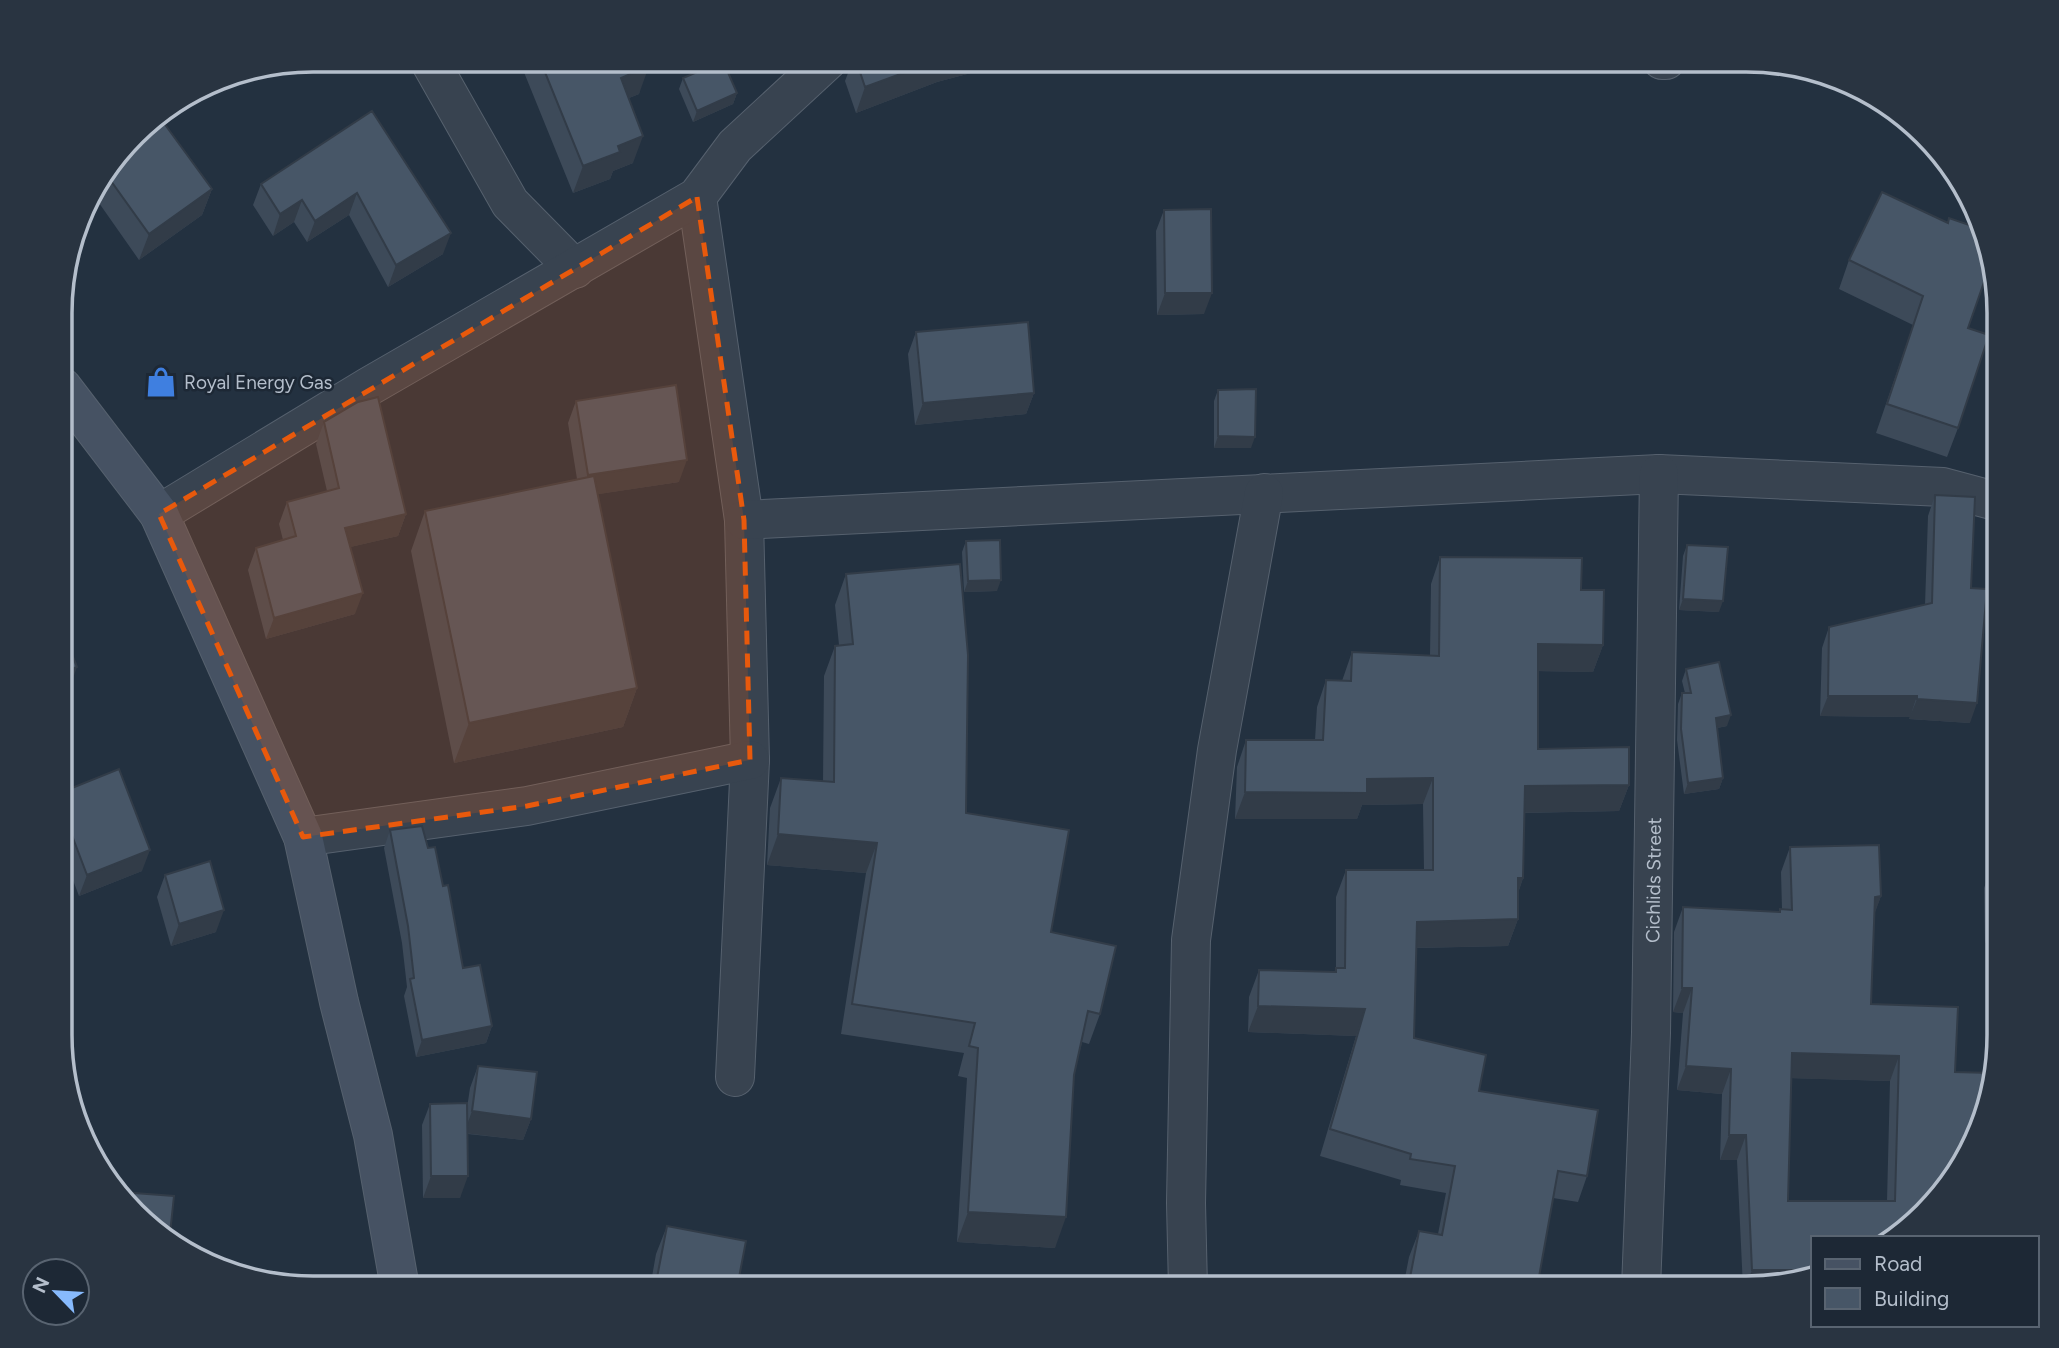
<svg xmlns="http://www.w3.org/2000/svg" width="2059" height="1348" font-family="Figtree,sans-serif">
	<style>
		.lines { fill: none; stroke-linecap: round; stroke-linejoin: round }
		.minor-casing { stroke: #56616e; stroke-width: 40 }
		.secondary-casing { stroke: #56616e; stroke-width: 40 }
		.minor { stroke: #384350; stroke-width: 38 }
		.secondary { stroke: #465263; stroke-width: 38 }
		.wall { fill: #3d4a59; fill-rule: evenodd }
		.shaded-wall { fill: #323c48 }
		.building { fill: #475667; stroke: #323c48; stroke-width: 2; fill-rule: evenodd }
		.marked { fill: #e8590c; fill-opacity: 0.2; stroke: #e8590c; stroke-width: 5; stroke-dasharray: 14 9; stroke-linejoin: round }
		.labels { text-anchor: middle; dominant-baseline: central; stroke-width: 5; stroke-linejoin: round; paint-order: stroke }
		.poi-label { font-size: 19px; fill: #b4becb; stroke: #1d2835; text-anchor: start }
		.street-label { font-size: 19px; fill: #b4becb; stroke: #1d2835 }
		.rim { fill: none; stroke: #b4becb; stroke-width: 3.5 }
	</style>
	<rect width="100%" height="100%" fill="#233140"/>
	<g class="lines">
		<g class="minor-casing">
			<g id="minor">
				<path d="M429 60 510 203 575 269"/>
				<path d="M1662 60H1666"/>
				<path d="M697 197 744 520 750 760 735 1077"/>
				<path d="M159 514 368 387 697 197 735 146 828 60"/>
				<path d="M744 520 1659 474 1943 487 1999 502"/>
				<path d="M303 837 527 806 750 760"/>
				<path d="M1188 1288 1186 1203 1191 940 1217 750 1264 493"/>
				<path id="s1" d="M1641 1288 1651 1033 1659 474"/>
			</g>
		</g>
		<g class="secondary-casing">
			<path id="secondary" d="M62 387 159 514 303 837 339 1002 373 1135 400 1288"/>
		</g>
		<use href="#minor" class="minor"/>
		<use href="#secondary" class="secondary"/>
	</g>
	<path class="wall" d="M519 60H646L639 94 629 98 633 163 613 171 610 179 573 193Z
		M853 60H1020L937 82 856 113 845 81Z
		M683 78 737 93 733 104 693 122 679 89Z
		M372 111 443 254 388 287 349 215 307 242 294 222 273 236 253 205 261 184Z
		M145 123 212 189 202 215 139 260 92 193Z
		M1882 192 1968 328 1958 428 1947 457 1876 433 1913 325 1839 289 1849 260Z
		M1164 210 1204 314 1157 315 1156 231Z
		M916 332 1034 393 1026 414 915 425 908 354Z
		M1218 390 1251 448H1214V401Z
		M576 401 679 482 598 494 637 688 623 727 454 763 411 551 425 511 577 479 568 423Z
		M324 422 406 514 398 536 350 547 355 614 266 639 248 570 256 548 283 540 279 524 287 502 327 491 316 444Z
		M1935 495 1971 588 1970 723 1909 719 1910 717 1820 716 1822 648 1829 627 1925 605 1928 516Z
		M966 541 997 591 964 592 962 552Z
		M1687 545 1719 612 1679 610 1683 556Z
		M1440 557 1581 590 1603 645 1593 672 1538 671V749L1629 785 1619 811 1524 813 1523 878 1518 893V919L1508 946 1416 948 1414 1038 1479 1091 1587 1176 1578 1202 1553 1198 1537 1288H1403L1409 1257 1419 1231 1438 1234 1446 1193 1400 1185 1401 1180 1320 1156 1356 1036 1248 1032 1249 997 1259 970 1334 972 1336 969V897L1346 870H1424L1423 804 1362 805 1357 819H1235L1237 767 1246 740H1315L1317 707 1326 680 1342 681 1352 652 1430 656 1431 584Z
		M846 574 966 813 1051 932 1100 1014 1089 1044 1082 1042 1074 1075 1055 1248 957 1242 967 1078 958 1076 964 1053 841 1034 866 873 767 865 770 808 781 778 823 782 824 676 835 646 839 645 835 605Z
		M1686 669 1727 726 1717 728 1723 778 1719 789 1684 794 1677 740 1678 704 1682 693H1685L1682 681Z
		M1999 731V942L1985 943 1984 888 1988 877 1995 742Z
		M62 792 142 871 79 896 62 851Z
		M390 830 443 886 463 968 492 1026 486 1043 416 1057 404 996 407 987 402 943 384 848Z
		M1790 847 1881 896 1874 914 1871 1004 1955 1072 1957 1176 1812 1273 1763 1288H1743L1737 1160H1720L1722 1094 1677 1090 1683 1013 1673 1012 1674 932 1683 907 1779 912 1780 909H1782L1781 872ZM1791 1078 1890 1081 1887 1201H1788Z
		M165 875 216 932 171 946 157 897Z
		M478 1066 531 1119 523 1140 468 1134 460 1198H423L422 1125 430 1104 467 1108 470 1088Z
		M667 1226 737 1288H650L656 1254Z"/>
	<path class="shaded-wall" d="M939 60H1020L937 82 856 113 865 87Z
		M649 66 639 94 611 105 621 78Z
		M737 93 733 104 693 122 697 111Z
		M643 136 633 163 613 171 610 179 573 193 583 166 618 146Z
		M212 189 202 215 139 260 149 234Z
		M357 193 349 215 307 242 315 221Z
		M302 200 294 222 273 236 280 214Z
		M451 233 443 254 388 287 396 265Z
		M1165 293H1212L1204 314 1157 315Z
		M1034 393 1026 414 915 425 923 403Z
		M1218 436 1255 437 1251 448H1214Z
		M687 460 679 482 580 497 588 475Z
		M406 514 398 536 338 550 345 528Z
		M1001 580 997 591 964 592 968 581Z
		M363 593 355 614 266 639 274 618Z
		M1683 599 1723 601 1719 612 1679 610Z
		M1538 644 1603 645 1593 672 1528 671Z
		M77 667 67 695 62 697V673Z
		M637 688 623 727 454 763 469 723Z
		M1828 696H1917L1910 717 1820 716Z
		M1917 699 1977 703 1970 723 1909 719Z
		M1731 715 1727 726 1712 729 1716 718Z
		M1433 778 1423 804 1362 805 1357 819H1235L1245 792 1367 779Z
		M1723 778 1719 789 1684 794 1688 783Z
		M1629 785 1619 811 1515 813 1525 786Z
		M778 834 877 843 866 873 767 865Z
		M150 850 142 871 79 896 87 875Z
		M1518 878H1523L1514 905Z
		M1881 896 1872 921 1875 897Z
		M224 910 216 932 171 946 179 924Z
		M1518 919 1508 946 1407 948 1417 922Z
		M1999 923V942L1985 943 1992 924Z
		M1682 988H1692L1683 1013 1673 1012Z
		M1258 1006 1365 1009 1356 1036 1248 1032Z
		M492 1026 486 1043 416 1057 422 1040Z
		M1792 1053 1899 1056 1890 1081 1783 1078Z
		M1686 1066 1731 1069 1722 1094 1677 1090Z
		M472 1111 531 1119 523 1140 464 1133Z
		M1729 1135H1746L1737 1160H1720Z
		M431 1176H468L460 1198H423Z
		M968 1212 1066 1217 1055 1248 957 1242Z
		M1752 1270H1811L1810 1274 1763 1288H1745Z"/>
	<path class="building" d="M540 60H646L649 66 621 78 643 136 618 146 620 152 583 166Z
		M856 60H939L865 87Z
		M723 61 737 93 697 111 683 78Z
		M372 111 451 233 396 265 357 193 315 221 302 200 280 214 261 184Z
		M158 115 212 189 149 234 106 174 145 123Z
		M1882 192 1948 223 1949 218 1978 228 1990 265 1968 328 1989 335 1958 428 1887 404 1923 296 1849 260Z
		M1211 209 1212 293H1165L1164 210Z
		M1028 322 1034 393 923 403 916 332Z
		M676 385 687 460 588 475 576 401Z
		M1256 389 1255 437 1218 436V390Z
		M378 397 406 514 345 528 363 593 274 618 256 548 296 536 287 502 339 488 324 422 358 402Z
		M594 476 637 688 469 723 425 511Z
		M1935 495 1975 497 1971 588 1987 589 1977 703 1917 699V696H1828L1829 627 1932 603Z
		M1000 540 1001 580 968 581 966 541Z
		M1687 545 1728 547 1723 601 1683 599Z
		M1440 557 1582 558 1581 590H1604L1603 645 1538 644V749L1629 747V785L1525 786 1523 878H1518V919L1417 922 1414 1038 1486 1055 1479 1091 1598 1110 1587 1176 1558 1171 1537 1288H1408L1419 1231 1442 1235 1455 1166 1410 1159 1411 1154 1330 1129 1365 1009 1258 1006 1259 970 1336 972V968H1345L1346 870H1433V778L1367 779V793L1245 792 1246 740H1323L1326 680 1351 681 1352 652 1439 656Z
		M960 564 968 655 966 813 1069 830 1051 932 1116 946 1100 1014 1088 1011 1074 1075 1066 1217 968 1212 978 1048 969 1046 975 1023 852 1004 877 843 778 834 781 778 834 782 835 646 853 644 846 574Z
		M62 630 77 667 62 673Z
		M1719 662 1731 715 1716 718 1723 778 1688 783 1681 729 1682 693H1691L1686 669Z
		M119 769 150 850 87 875 62 809V792Z
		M1999 783V923L1992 924 1991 869H1995Z
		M422 826 428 848 435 847 443 886 448 885 463 968 480 965 492 1026 422 1040 410 979 414 978 408 926 390 830Z
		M1879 845 1881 896 1875 897 1871 1004 1958 1007 1955 1072 1992 1073 1957 1176 1891 1238H1812V1273H1811V1270H1752L1746 1135H1729L1731 1069 1686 1066 1692 988H1682L1683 907 1780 912V909L1792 910 1790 847ZM1792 1053 1899 1056 1895 1201H1788Z
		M210 861 224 910 179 924 165 875Z
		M62 1057 67 1058 64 1074 62 1068Z
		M478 1066 537 1072 531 1119 472 1111Z
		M467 1103 468 1176H431L430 1104Z
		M134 1193 174 1196 169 1243 134 1205Z
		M667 1226 746 1241 737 1288H655Z
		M503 1278 551 1288H501Z"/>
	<path class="marked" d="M697 197 744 520 750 760 527 806 303 837 159 514Z"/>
	<defs>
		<g id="shop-bare" transform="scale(2.415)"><path d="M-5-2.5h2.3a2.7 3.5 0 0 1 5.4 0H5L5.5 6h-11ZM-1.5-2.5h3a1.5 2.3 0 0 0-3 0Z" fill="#3f7fe0" stroke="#1d2835" stroke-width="2.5" paint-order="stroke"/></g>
	</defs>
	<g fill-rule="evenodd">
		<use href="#shop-bare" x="161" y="382"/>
	</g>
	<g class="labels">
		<g class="poi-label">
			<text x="184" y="382">Royal Energy Gas</text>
		</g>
		<g class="street-label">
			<text stroke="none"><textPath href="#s1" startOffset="408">Cichlids Street</textPath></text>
		</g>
	</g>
	<path d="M0 0H2059V1348H0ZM313 72H1746A241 241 0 0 1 1987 313V1035A241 241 0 0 1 1746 1276H313A241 241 0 0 1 72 1035V313A241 241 0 0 1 313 72Z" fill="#293441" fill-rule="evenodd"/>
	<path class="rim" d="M313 72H1746A241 241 0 0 1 1987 313V1035A241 241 0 0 1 1746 1276H313A241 241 0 0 1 72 1035V313A241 241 0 0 1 313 72Z"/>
	<rect x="1811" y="1236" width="228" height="91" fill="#1d2835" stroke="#596471" stroke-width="2"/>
	<rect x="1825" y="1259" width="35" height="10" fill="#465263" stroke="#596471" stroke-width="2"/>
	<text x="1874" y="1271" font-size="21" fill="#b4becb">Road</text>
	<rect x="1825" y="1288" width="35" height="21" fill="#475667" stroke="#596471" stroke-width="2"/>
	<text x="1874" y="1306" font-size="21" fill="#b4becb">Building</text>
	<g transform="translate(56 1292) rotate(295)"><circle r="33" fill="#1d2835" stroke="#596471" stroke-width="2"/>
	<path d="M0-5L12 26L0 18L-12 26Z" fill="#87bafd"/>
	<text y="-10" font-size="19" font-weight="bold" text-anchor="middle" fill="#b4becb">N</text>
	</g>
</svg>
